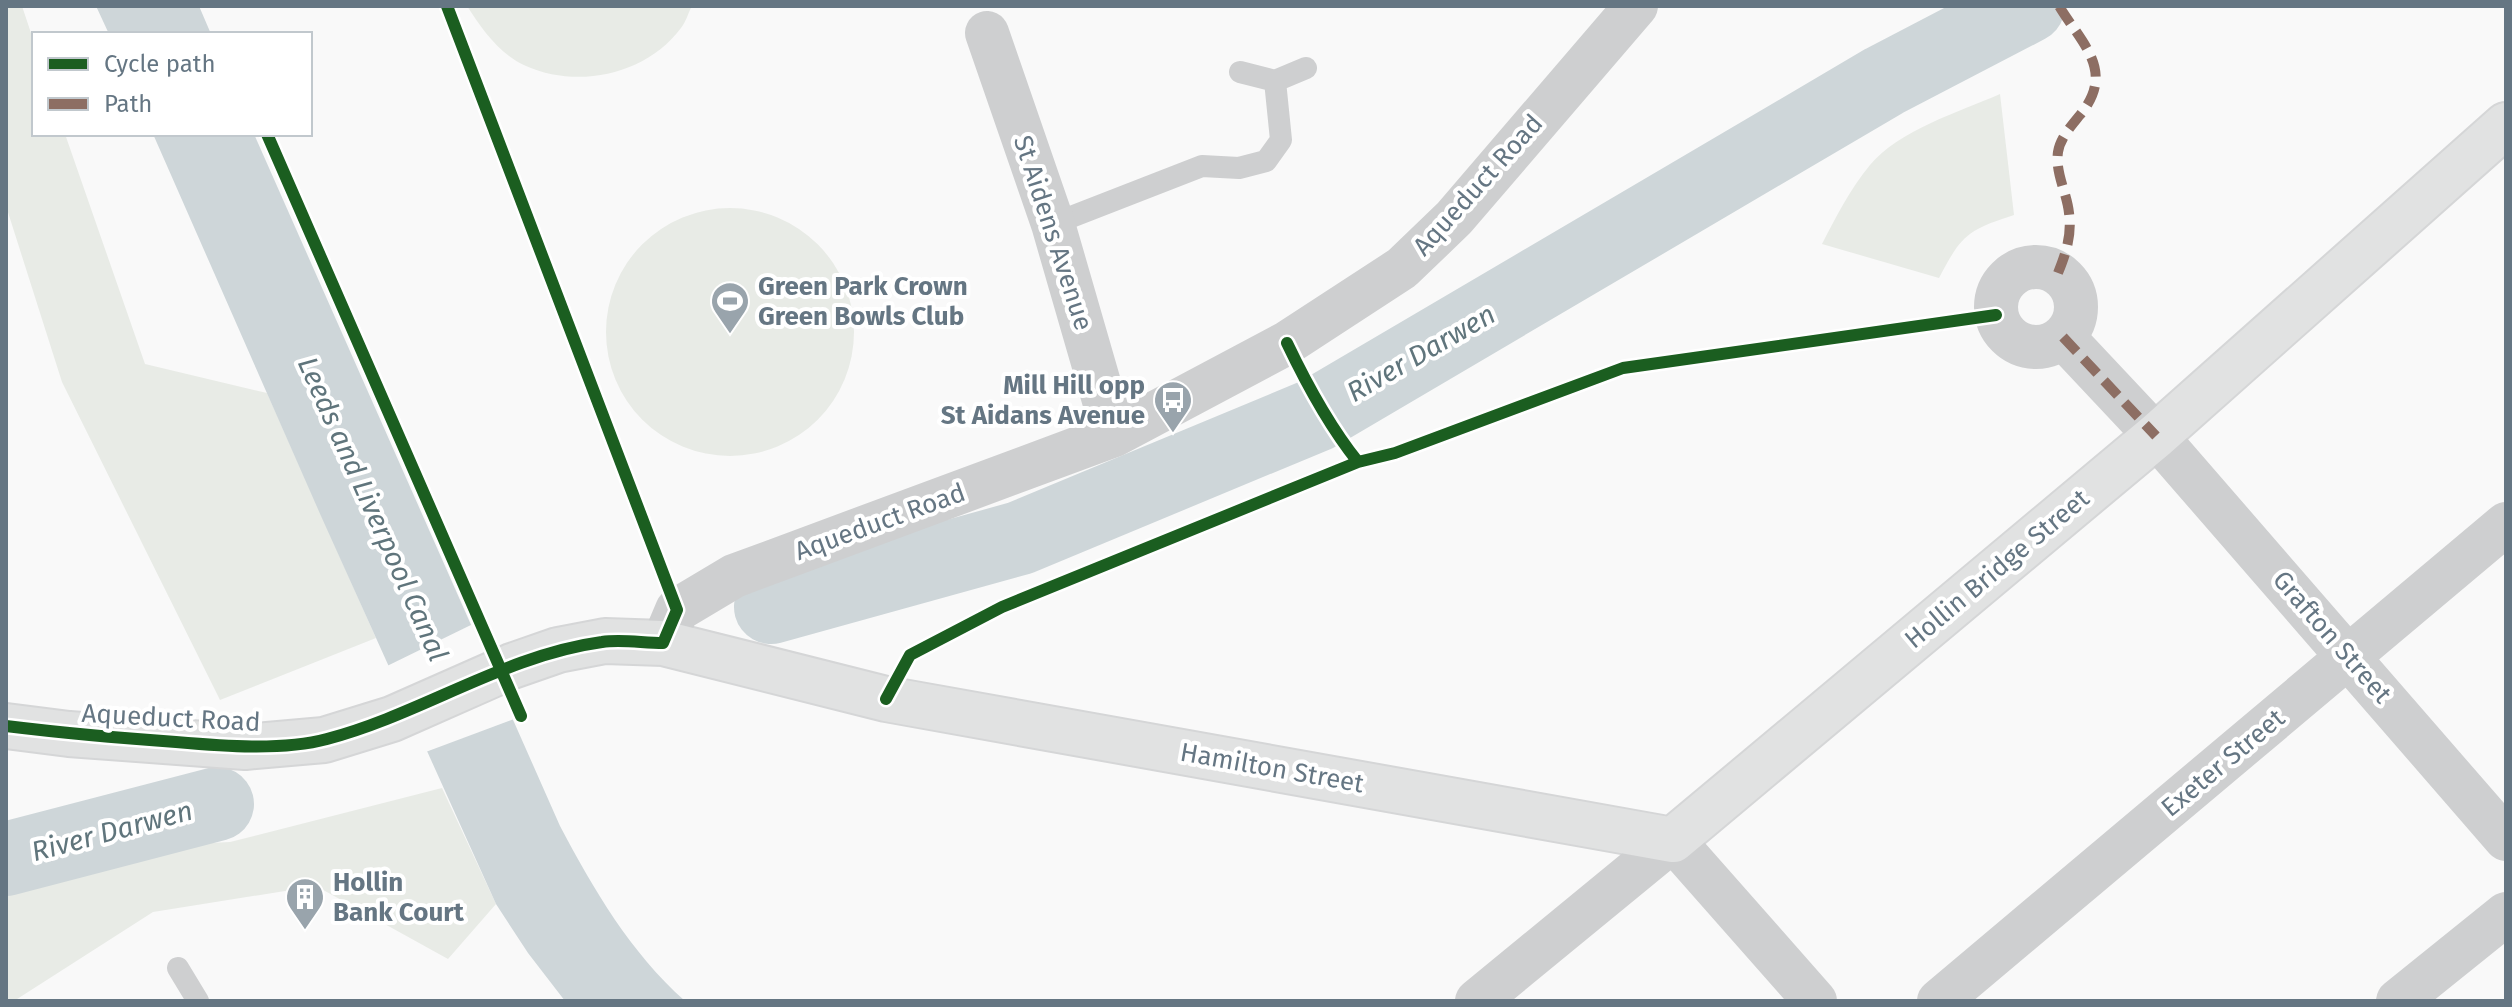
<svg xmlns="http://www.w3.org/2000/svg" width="2512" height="1007" font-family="'Fira Sans',sans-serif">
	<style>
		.green { fill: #e8ebe6 }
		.water { fill: #ced6d9 }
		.pier { fill: #f9f9f9 }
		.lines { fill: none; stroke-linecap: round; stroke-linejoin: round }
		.river { stroke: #ced6d9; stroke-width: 74 }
		.secondary-casing { stroke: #d5d6d7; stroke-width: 48 }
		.lane { stroke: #cecfd0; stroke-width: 22 }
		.street { stroke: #cecfd0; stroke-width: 44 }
		.secondary { stroke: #e1e2e2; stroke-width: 44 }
		.quiet { stroke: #8d6e63; stroke-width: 10; stroke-dasharray: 20 10; stroke-linecap: butt }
		.cycleway-casing { stroke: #fff; stroke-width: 17 }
		.cycleway { stroke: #1b5e20; stroke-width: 12 }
		.labels { text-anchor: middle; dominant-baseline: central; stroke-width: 8; stroke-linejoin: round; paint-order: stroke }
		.street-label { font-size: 26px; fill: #657683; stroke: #fff }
		.poi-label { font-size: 26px; font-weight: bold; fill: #657683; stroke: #fff; text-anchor: start }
		.water-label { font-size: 28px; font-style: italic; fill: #60757c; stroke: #fff }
	</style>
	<rect width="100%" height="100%" fill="#f9f9f9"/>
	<path class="green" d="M22 6 34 42V134H65L145 364 267 393 376 638 220 700 62 382 6 206V7Z
		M467 6H692C688 13 686 22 681 28 646 75 578 89 526 66 499 54 482 29 467 6Z
		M2000 94 2014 215C1968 230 1962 234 1939 278L1822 244C1836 217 1850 189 1870 165 1899 130 1959 112 2000 94Z
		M606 332a124 124 0 1 1 248 0a124 124 0 1 1-248 0Z
		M442 788 496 904 448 959 316 886 153 912 14 1001H6V886L129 847 230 842Z"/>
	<path class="water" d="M96 6H199L211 34H109Z
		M153 134H254L560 826C594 890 630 952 685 1001H565L528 953 496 904 321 516Z"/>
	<path class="pier" d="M475 623 517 718 423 753 385 667Z"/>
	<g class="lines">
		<path class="river" d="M771 607 1020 538 1316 415 1884 81 2028 6
			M6 859 217 804"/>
		<g class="secondary-casing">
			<path id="secondary" d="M6 726 69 734 245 747 324 740 392 719 512 666 558 650 605 641 663 643 886 699 1673 840 2156 436 2506 125"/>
		</g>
		<path class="lane" d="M1240 72 1275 81 1306 68
			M1053 224 1202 166 1239 168 1266 161 1281 140 1275 81
			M178 968 198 1001"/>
		<path class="street" d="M987 33 1053 224 1114 435
			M1996 307a40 40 0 1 1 80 0a40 40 0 1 1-80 0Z
			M2063 337 2156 436 2506 839
			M663 643 677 610 734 576 1114 435 1287 343 1402 268 1454 218 1636 6
			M1477 1001 1673 840 1815 1001
			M1939 1001 2506 524
			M2398 1001 2506 914"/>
		<use href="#secondary" class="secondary"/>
		<path class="quiet" d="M2058 273C2066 253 2072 235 2069 213 2067 193 2055 173 2058 152 2060 138 2072 125 2080 115 2116 71 2082 44 2059 6
			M2063 337 2156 436"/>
		<g class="cycleway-casing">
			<path id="cycleway" d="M267 134 521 716
				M1287 343C1307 385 1329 426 1358 462L1395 453 1623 368 1996 315
				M886 699 910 655 1002 607 1358 462
				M6 726C63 733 119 738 176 742 222 746 282 751 327 739 422 714 505 655 602 642 621 639 643 643 663 643L677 610 447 6"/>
		</g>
		<use href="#cycleway" class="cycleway"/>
	</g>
	<defs>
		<g id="stadium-pin" transform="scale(2)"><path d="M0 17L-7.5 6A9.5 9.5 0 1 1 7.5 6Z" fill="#99a4ac" stroke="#fff"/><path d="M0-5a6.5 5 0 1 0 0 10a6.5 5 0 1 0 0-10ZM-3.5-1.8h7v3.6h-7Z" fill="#fff"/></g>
		<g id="bus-pin" transform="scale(2)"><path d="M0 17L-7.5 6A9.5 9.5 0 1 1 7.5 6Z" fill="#99a4ac" stroke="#fff"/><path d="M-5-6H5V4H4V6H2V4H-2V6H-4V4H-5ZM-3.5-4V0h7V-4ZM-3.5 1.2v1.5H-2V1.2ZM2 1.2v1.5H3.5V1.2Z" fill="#fff"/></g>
		<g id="building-pin" transform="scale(2)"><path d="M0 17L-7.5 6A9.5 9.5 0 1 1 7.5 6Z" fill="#99a4ac" stroke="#fff"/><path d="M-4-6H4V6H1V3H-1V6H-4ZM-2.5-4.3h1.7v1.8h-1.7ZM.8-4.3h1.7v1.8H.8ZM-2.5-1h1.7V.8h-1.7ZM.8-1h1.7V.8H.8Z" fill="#fff"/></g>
	</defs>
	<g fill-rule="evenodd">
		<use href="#stadium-pin" x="730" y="301"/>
		<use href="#bus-pin" x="1173" y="400"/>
		<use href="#building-pin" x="305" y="897"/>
	</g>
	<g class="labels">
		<g class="street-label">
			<text transform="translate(1478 185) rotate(-48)">Aqueduct Road</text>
			<text transform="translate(1053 233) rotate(72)">St Aidens Avenue</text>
			<text transform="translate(880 522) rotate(-20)">Aqueduct Road</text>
			<text transform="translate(1997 569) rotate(-40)">Hollin Bridge Street</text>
			<text transform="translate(2332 637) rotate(49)">Grafton Street</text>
			<text transform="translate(171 718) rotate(3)">Aqueduct Road</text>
			<text transform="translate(2223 763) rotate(-40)">Exeter Street</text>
			<text transform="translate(1272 768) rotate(10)">Hamilton Street</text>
		</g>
		<g class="poi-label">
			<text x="758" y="286">Green Park Crown<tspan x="758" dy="30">Green Bowls Club</tspan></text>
			<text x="1145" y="385" text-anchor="end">Mill Hill opp<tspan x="1145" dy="30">St Aidans Avenue</tspan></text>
			<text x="333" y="882">Hollin<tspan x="333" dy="30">Bank Court</tspan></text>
		</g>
		<g class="water-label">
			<text transform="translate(1421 353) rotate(-30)">River Darwen</text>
			<text transform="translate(373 509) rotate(66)">Leeds and Liverpool Canal</text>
			<text transform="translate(112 831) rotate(-15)">River Darwen</text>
		</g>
	</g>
	<rect width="2512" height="1007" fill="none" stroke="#657683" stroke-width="16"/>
	<rect x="32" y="32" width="280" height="104" fill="#ffffff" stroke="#c1c8cd" stroke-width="2"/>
	<rect x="48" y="58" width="40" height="12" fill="#1b5e20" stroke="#c1c8cd" stroke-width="2"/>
	<text x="104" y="72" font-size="24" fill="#657683">Cycle path</text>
	<rect x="48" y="98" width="40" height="12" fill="#8d6e63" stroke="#c1c8cd" stroke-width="2"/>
	<text x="104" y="112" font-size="24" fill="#657683">Path</text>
</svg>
